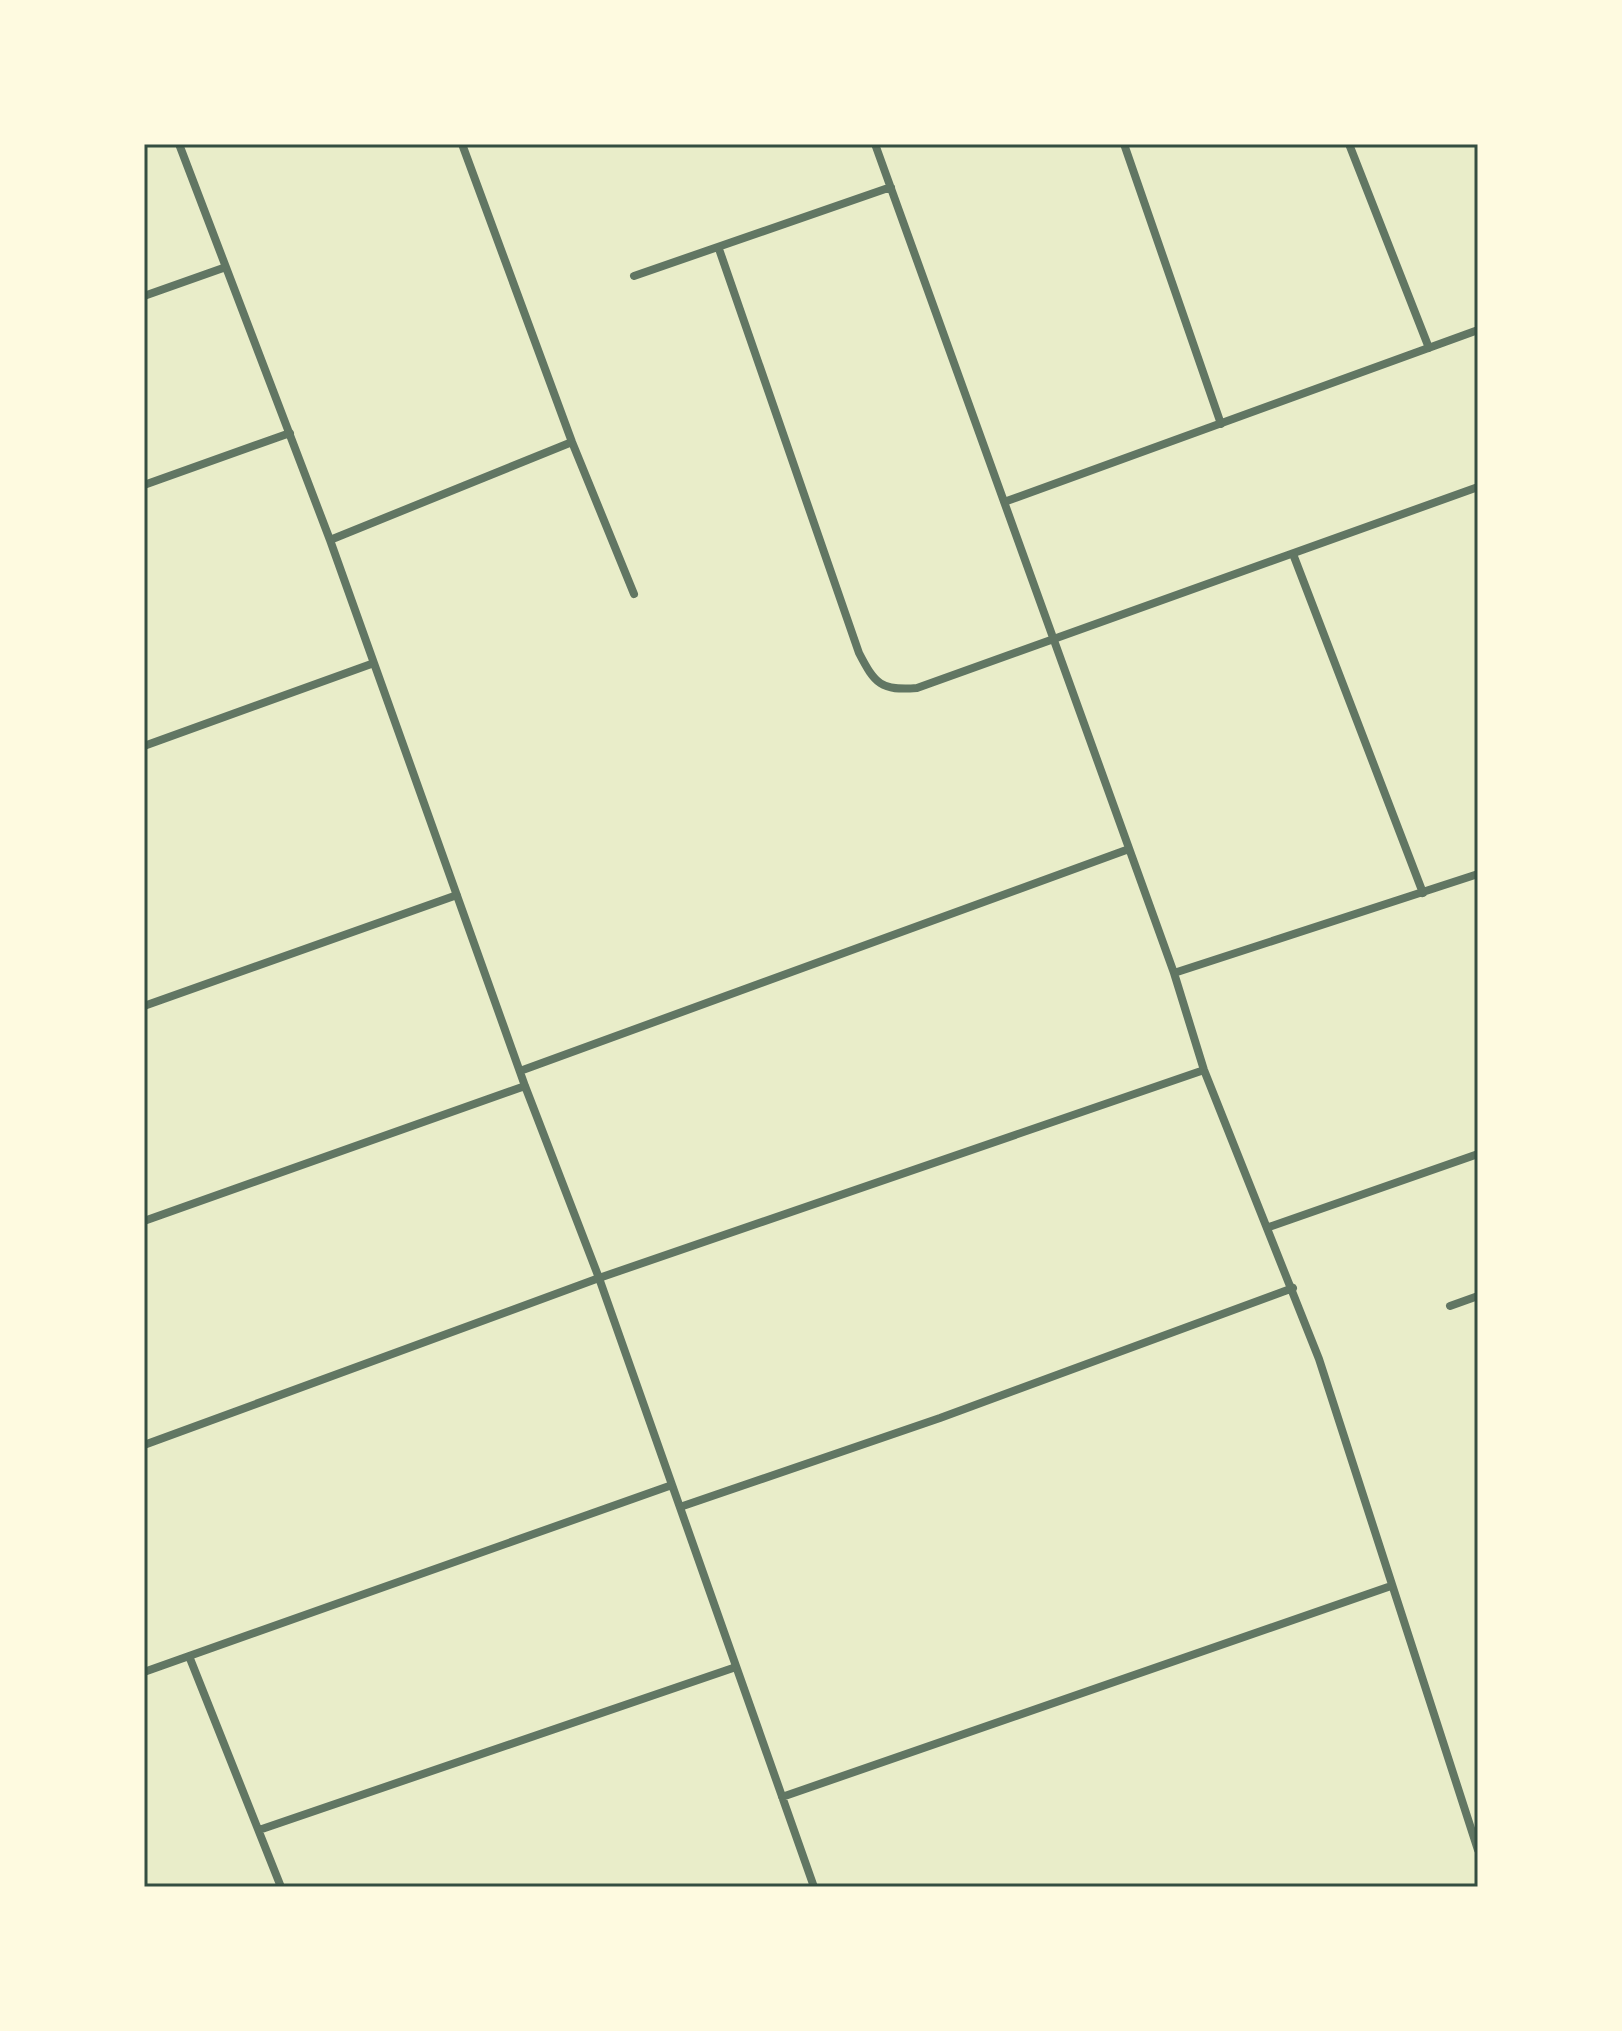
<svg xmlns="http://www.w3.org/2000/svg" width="1622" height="2031" font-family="Karla,sans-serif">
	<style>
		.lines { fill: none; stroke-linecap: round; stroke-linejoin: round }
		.minor { stroke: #617663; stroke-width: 8 }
		.neatline { fill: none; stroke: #344e41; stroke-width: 3 }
	</style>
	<rect width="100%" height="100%" fill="#e9edc9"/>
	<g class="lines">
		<path class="minor" d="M179 144 330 540 525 1086 599 1278 814 1887
			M462 144 572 442 634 594
			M875 144 1174 973 1204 1070 1319 1359 1478 1850
			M1124 144 1221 424
			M1349 144 1429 348
			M719 249 859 653C875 684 881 691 917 688L1478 487
			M634 276 891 187
			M144 296 226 267
			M144 485 290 433
			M1004 502 1478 330
			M330 540 572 442
			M1293 554 1423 893
			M144 746 374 663
			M1174 973 1478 874
			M144 1006 457 895
			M520 1071 1129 849
			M144 1221 525 1086
			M1269 1227 1478 1154
			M1450 1306 1478 1296
			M144 1445 599 1278 1204 1070
			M680 1507 940 1418 1293 1288
			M189 1656 281 1887
			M144 1672 672 1485
			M782 1797 1391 1586
			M259 1830 736 1667"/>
	</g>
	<rect width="1622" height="2031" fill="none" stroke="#fefae0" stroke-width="292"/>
	<rect x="146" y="146" width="1330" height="1739" class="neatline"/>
</svg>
